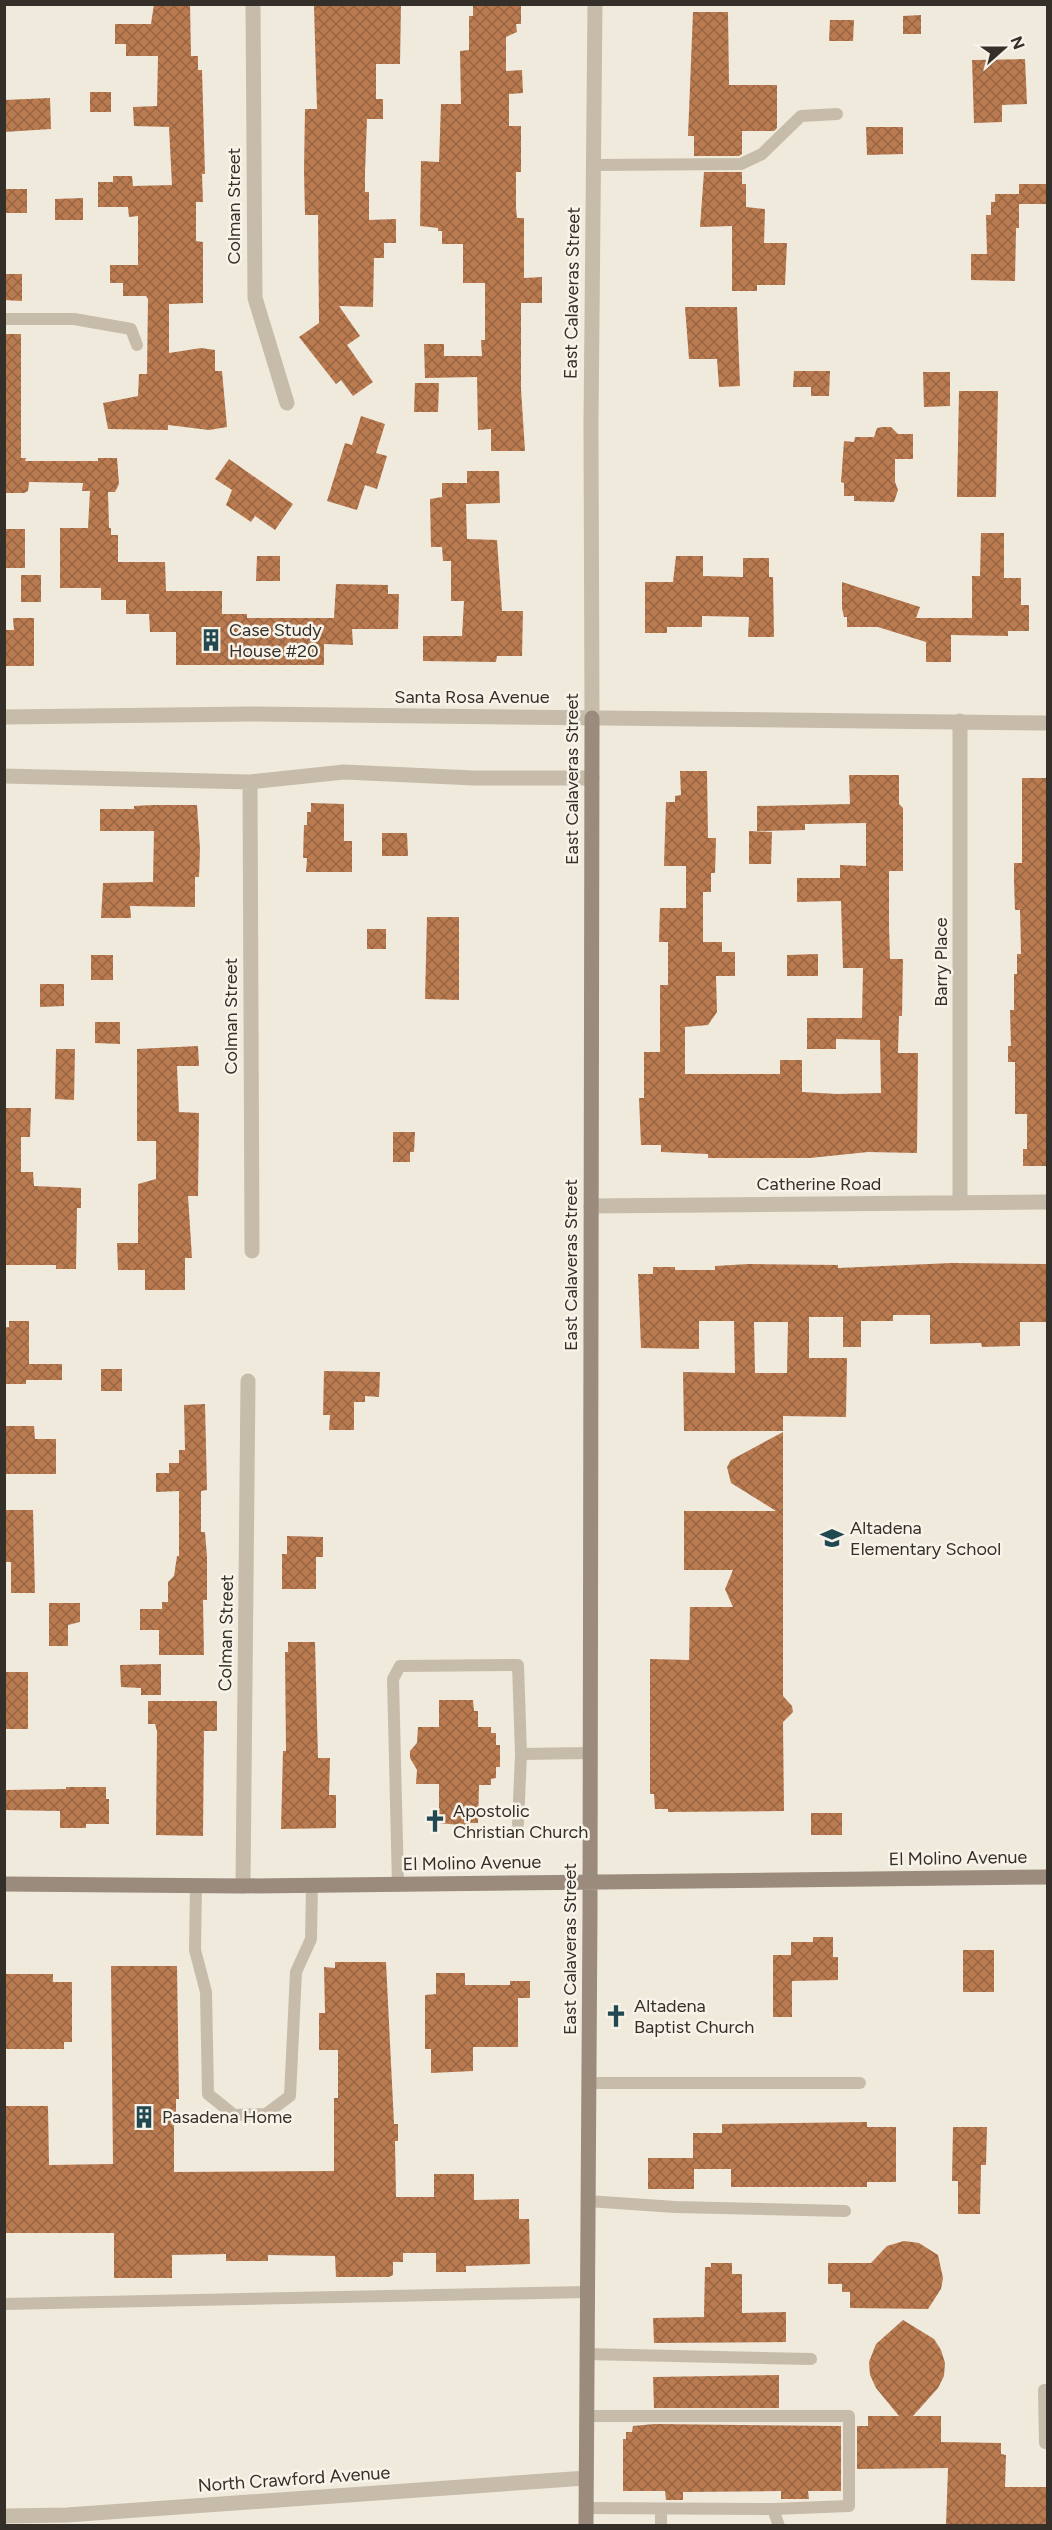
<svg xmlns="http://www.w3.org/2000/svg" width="1052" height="2530" font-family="Figtree,sans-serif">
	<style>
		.building { fill: url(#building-cross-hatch); fill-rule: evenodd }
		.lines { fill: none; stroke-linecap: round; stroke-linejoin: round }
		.lane { stroke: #c7bcaa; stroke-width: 12 }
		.street { stroke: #c7bcaa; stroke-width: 15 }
		.secondary { stroke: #9a8b7c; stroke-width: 15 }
		.labels { text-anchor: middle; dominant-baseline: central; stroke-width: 5; stroke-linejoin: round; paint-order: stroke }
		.street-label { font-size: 18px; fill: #352f29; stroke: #f8f3e9 }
		.poi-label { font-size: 18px; fill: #352f29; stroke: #f8f3e9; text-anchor: start }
	</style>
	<defs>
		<pattern id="building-cross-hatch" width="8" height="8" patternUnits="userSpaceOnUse" patternTransform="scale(1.5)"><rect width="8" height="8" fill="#ba7b51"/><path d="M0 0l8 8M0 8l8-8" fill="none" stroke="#986543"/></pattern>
	</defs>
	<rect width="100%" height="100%" fill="#f0eadd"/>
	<path class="building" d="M154 4H190L191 56H198V70H202L205 174H202L203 202H196V241L203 242V303L169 304V353L201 348 215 350V371H222L227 427 209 430 168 425V430L108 429 103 403 138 396 139 374H147L148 299 146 296H123V283H110V265H138V216L129 217 128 207H98V182H113V176H132L133 186 172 185 169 127 134 126 133 107 157 106 158 56H126V44H115V24H151Z
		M401 4 400 64H376V99H383V119H367L365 173V192H369V220L396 219V243H384V258H374L373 307 339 306 360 336 347 345 373 382 353 396 341 380 336 384 299 337 319 323 318 215H305L304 171 305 109H317L314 6Z
		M473 4H521V24H516L517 32 506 37V71L522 70 523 93 509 94V126H521V172H516V208L517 218H524V278L542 277V303H521V389L525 451H491V429L478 430 477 377 425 378 424 344H444V356H482L481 340H485V283H463V244H442V231H438V228L420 226 421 161 439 162 441 104H461L460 51 469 50V16H473Z
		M693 12H728L729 85H777V128L774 131H742V154L739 156H694V136H688Z
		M921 15V34H903V16Z
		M830 20H854L853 41H829Z
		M1025 59 1027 104 1002 105V122L974 123 972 60Z
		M90 92H111V112H90Z
		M50 98 51 129 4 132V100Z
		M866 127H903V154L867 155Z
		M704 172H742V184H746V207L765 209 764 243H787L785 285H757V291H732V226L700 227Z
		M1019 184H1047V204H1019V228H1016L1015 281 971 280V254H987L986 215H991V202H995V194H1019Z
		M4 189H27V213H4Z
		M83 198V220H55V199Z
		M4 274H22V301L4 300Z
		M685 307H737L740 386 719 387 717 359H689Z
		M4 334H21V458H26L25 461H98V458H117L119 484 115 492H108L109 528H111V535H118V562H165L166 591H222V614H247V618H334L336 584 388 585V594H399L398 629H352L353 645 324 644V665H176V632H150L149 614H126V600H101V588H60V528H88L90 491H82L83 483 29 482 28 491 24 493H4Z
		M794 371H830L829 396H811V387H793Z
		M923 372H950V406L924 407Z
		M415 383H439L438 412H414Z
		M959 391H998L996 497H957Z
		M361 416 385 424 376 453 387 456 377 489 365 485 357 510 327 501 345 443 352 445Z
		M883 427H891L898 434H913V459H895V482L898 490 894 502 854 501V496H844V483L841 482 844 441 854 442 855 437H874L877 428Z
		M229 459 293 504 275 530 255 516 251 522 226 505 232 490 215 479Z
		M467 471H499L500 503 466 504 467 539 497 540 502 611H523L522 656H497L496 662 423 661V636H462L464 601H451V561H443L442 547H431L430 499 442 497V483H467Z
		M4 529H25V568H4Z
		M981 533H1004V578H1021V605H1029V631H1008V636L951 635V662H926V642L878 627H847V617H844L842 608V582L920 607 916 618H972V576H980Z
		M257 556H280V581H256Z
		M676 556H703V576L743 577V558H769V577H773L774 637H748L749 617 702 616V627H667V633H645V582H673Z
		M21 575H41V602H21Z
		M13 618H34V666H4V630H14Z
		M680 771H707L708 838H716L715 873H711V892H703V942H722V952H735V976H716L717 1012 708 1025 685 1027V1074H780V1060H802V1092L837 1094 881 1093 880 1040 836 1039V1049H807V1018H862L863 968H843L841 901 797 902V878H840V865L866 866V823L805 824V830L757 831V806L850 804 849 775H899V804L903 808V871H889V929L890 959H903L902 1016H899L898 1053H918L917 1153 868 1152 810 1158H708V1154L661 1152V1145H641L639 1098H644V1052H660V985H668V942H659L660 908H686V866H664L666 802H675V796L681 795Z
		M1022 778H1047V1166H1023V1149H1027V1114H1015V1062H1008V1046H1011L1010 1010H1014V974H1017V954H1021L1020 910H1015L1014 881V863H1022Z
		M311 803 344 804V841H352V872H306L307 858H303L304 825H307V812H311Z
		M153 805H197L200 849 199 877H195V907L130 906 131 918H101L103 883 153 882 154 831H100V809H134V806Z
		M749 831 772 832 771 864H749Z
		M382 833H407L408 856H382Z
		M427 917H459V1000L425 999Z
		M367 929H386V949H367Z
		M818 954V976H787V955Z
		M91 955H113V980H91Z
		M40 984H64V1006L40 1007Z
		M95 1022H120V1044L95 1043Z
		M198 1046 199 1066H177L179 1112 199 1113 198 1196H188L192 1258H185V1290H145V1270H118L117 1243H138V1184L156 1179V1141H137V1049Z
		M56 1049H75L74 1100 55 1099Z
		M4 1108H31L30 1137H21V1172H33L34 1186 81 1188V1208H77L76 1269H56V1265H4Z
		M393 1132H415L414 1152H410V1162H393Z
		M952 1263 1047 1264V1322H1020V1346L982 1347 981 1343 930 1344V1315H893V1321H861V1347H843V1317H809V1358H847L846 1417 783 1416V1431H684L683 1372 735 1373 734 1321H699V1349L641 1348 638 1274H653V1267H675V1270H715V1266L749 1264 838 1265V1268ZM754 1322H788L787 1373H755Z
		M9 1321H29V1364H62V1380H26V1384H4V1328L9 1327Z
		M101 1369H122V1391H101Z
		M324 1371 380 1372 379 1397 365 1396V1402H354V1430H329L330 1415H323Z
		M205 1404 207 1490 201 1491V1532H205L207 1557V1600H203L204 1655H159V1630H140V1609H162V1602H168V1582L174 1576 177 1556H179V1491L156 1492V1473H169V1463H179V1450H185L184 1405Z
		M4 1426H34L35 1439H56V1474H4Z
		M783 1432V1696L792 1706 793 1712 783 1722 784 1811 668 1812V1809H655L654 1794H650V1659L689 1660 690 1607H733L725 1589 733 1570H684V1511H776L731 1483 727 1467 731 1460Z
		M4 1510H33L35 1593H11V1562H4Z
		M287 1536 323 1537V1557H316V1589H282V1554H287Z
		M49 1603H80V1622L68 1625V1646H49Z
		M288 1642H315L318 1758H330L329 1795H336V1828L281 1829 283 1751H286L285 1652H288Z
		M161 1664V1695H141V1688L121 1687 120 1665Z
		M4 1672H28V1729H4Z
		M439 1700H473L474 1711H478V1727H491V1733H496V1745H500V1767H496V1778L491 1779V1785H479L478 1823H469V1826L439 1823V1784H416L417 1770 410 1758V1751L417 1743 418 1727H439Z
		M148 1701H217V1731H204L203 1836 156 1835 157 1731 155 1724H148Z
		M66 1787H106V1799H109V1824H86V1828H60V1811L4 1810V1790L66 1789Z
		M811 1813H842V1835H811Z
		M813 1937H833V1957H838V1980L792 1981V2017H773V1955H791V1942H813Z
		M963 1950H994V1992H963Z
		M335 1962H386L394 2124H398V2141H395L396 2197H434V2174H474V2200L519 2199V2219H529L530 2264 466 2266V2272H436V2253H403V2262H393V2275L389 2277H336L335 2256 268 2255V2261H226V2254L172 2255V2278H114V2233H4V2106H48L49 2165 113 2164 111 1966H177L179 2099H176V2123H174V2172L334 2171V2098H338V2050H319V2013H325L324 1967 335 1968Z
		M436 1973H465V1985H510V1981H530V1998H518V2047H473V2071L431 2073V2049H425V1995L436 1994Z
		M4 1974H53V1982H72V2042H64V2049H4Z
		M867 2122V2127H896V2182H867V2187H731V2169H694V2189H648V2158H693V2133H722V2124Z
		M953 2127H987L986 2165H981L980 2214H958V2181H952Z
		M904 2241 919 2243 938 2255 943 2278 941 2289 928 2309 850 2308V2292H842V2284H828V2263H871L887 2246Z
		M711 2263H732V2274H742V2313L786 2312V2342L654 2343 653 2318 704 2317 705 2267H711Z
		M903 2320 934 2339 941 2350 945 2363 944 2376 938 2388 913 2416H941V2442L1001 2443V2454L1006 2455 1005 2487H1047V2526H946L948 2468 857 2469V2426H868V2416H899L876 2388 870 2375 869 2362 876 2344Z
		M779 2375V2408H654L653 2377Z
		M654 2424 841 2426V2491H808L809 2499H781V2491L683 2492V2500H666L665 2491H623V2439H626V2432H632L633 2426Z"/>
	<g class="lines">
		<path class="lane" d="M593 165 741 164 762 154 801 116 837 114
			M4 319H74L131 329 137 345
			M518 1824 521 1754
			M398 1884 393 1679 400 1666 518 1665 521 1754 590 1753
			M196 1886 195 1950 206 1992 208 2094 234 2115 266 2114 290 2096 296 1972 311 1939 312 1885
			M589 2083H860
			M588 2201 675 2207 845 2211
			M4 2304 587 2292
			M586 2354 811 2359
			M586 2416H849V2506L773 2509
			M1045 2443 1044 2390H1048
			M586 2508 773 2509 779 2526
			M661 2526V2509"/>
		<path class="street" d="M253 4 255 298 287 403
			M4 717 250 714 1048 723
			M592 718 591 424 595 4
			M960 721V1203
			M4 776 250 782 344 772 474 778H592
			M250 782 252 1251
			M591 1206 1048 1202
			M243 1886 248 1381
			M4 2516 67 2515 586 2478"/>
		<path class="secondary" d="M4 1884 243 1886 1048 1877
			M586 2526 590 1912 592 718"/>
	</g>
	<defs>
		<g id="building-bare" transform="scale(1.8)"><path d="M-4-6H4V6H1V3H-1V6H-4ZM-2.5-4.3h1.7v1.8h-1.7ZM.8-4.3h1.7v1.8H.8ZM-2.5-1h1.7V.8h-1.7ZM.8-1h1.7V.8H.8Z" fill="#224852" stroke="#f8f3e9" stroke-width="2.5" paint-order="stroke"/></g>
		<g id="school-bare" transform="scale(1.8)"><path d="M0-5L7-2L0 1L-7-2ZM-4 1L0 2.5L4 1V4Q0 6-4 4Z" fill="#224852" stroke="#f8f3e9" stroke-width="2.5" paint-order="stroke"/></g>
		<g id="church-bare" transform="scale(1.8)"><path d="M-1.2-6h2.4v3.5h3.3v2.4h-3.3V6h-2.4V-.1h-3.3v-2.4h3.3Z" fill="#224852" stroke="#f8f3e9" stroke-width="2.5" paint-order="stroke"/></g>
	</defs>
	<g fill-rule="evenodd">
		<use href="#building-bare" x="211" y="640"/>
		<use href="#school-bare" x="832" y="1538"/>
		<use href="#church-bare" x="435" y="1821"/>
		<use href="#church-bare" x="616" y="2016"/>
		<use href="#building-bare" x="144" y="2117"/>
	</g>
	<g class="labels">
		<g class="street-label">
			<text transform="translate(234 206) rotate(-90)">Colman Street</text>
			<text transform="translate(572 293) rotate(-89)">East Calaveras Street</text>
			<text x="472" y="697">Santa Rosa Avenue</text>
			<text transform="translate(572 779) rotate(-90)">East Calaveras Street</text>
			<text transform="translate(941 962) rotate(-90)">Barry Place</text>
			<text transform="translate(231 1016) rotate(-90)">Colman Street</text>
			<text x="819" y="1184">Catherine Road</text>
			<text transform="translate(571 1265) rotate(-90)">East Calaveras Street</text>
			<text transform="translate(226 1633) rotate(-89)">Colman Street</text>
			<text transform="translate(958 1858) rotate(-1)">El Molino Avenue</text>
			<text transform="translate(472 1863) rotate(-1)">El Molino Avenue</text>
			<text transform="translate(570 1949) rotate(-90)">East Calaveras Street</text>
			<text transform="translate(294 2479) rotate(-4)">North Crawford Avenue</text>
		</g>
		<g class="poi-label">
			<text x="229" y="630">Case Study<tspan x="229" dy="21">House #20</tspan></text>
			<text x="850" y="1528">Altadena<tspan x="850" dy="21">Elementary School</tspan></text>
			<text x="453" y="1811">Apostolic<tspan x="453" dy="21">Christian Church</tspan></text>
			<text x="634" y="2006">Altadena<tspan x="634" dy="21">Baptist Church</tspan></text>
			<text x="162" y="2117">Pasadena Home</text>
		</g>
	</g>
	<rect width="1052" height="2530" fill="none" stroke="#352f29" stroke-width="12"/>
	<g transform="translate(1004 48) rotate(69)" stroke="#f8f3e9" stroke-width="4.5" paint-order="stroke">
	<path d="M0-4.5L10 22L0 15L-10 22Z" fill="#352f29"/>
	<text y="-9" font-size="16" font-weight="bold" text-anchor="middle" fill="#352f29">N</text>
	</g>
</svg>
